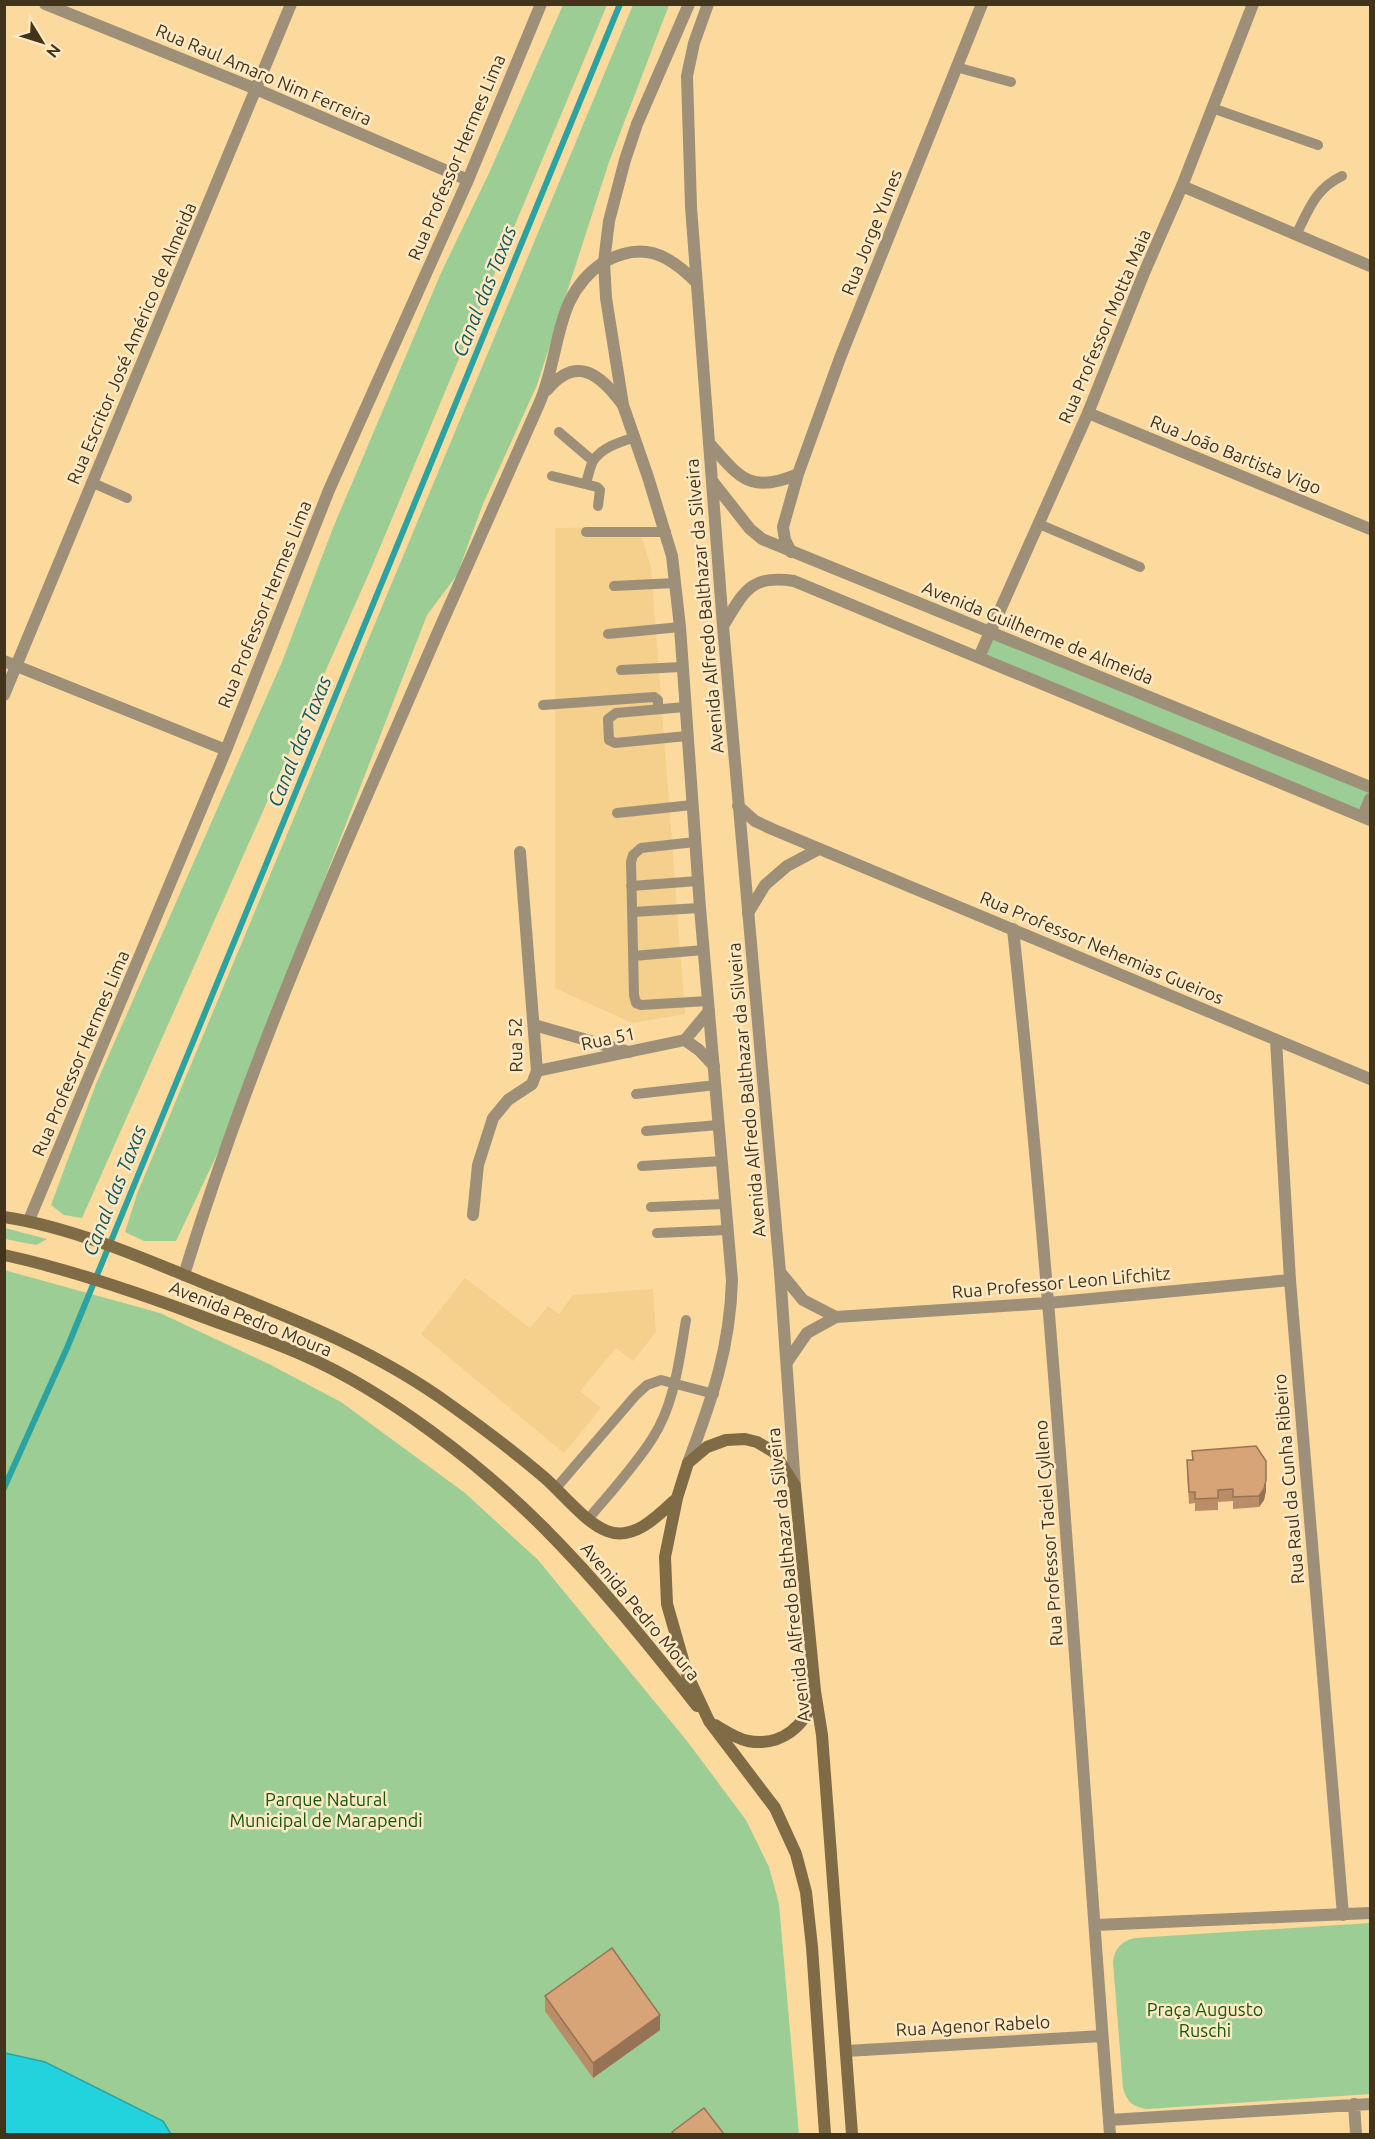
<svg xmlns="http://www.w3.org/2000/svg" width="1375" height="2139" font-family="Ubuntu,sans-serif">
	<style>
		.built { fill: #f5cf8c }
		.green { fill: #9bcd94 }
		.water { fill: #22d2dc; stroke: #2ba3a2; stroke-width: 1.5 }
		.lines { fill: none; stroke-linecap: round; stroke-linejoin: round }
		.stream { stroke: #2ba3a2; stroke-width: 6 }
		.service { stroke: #9e9078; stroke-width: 10 }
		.minor { stroke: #9e9078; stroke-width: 12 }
		.tertiary { stroke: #9e9078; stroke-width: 12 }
		.secondary { stroke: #7f6b46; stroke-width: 12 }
		.wall { fill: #b98d67 }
		.shaded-wall { fill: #967354 }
		.building { fill: #d7a478; stroke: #967354; stroke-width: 1.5 }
		.labels { text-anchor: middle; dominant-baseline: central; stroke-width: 5; stroke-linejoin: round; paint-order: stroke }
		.street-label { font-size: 18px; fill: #41341b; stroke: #fee9c6 }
		.park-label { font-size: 18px; fill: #145908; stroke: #fee9c6 }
		.water-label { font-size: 20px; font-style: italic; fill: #12565a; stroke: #fee9c6 }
	</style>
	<rect width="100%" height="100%" fill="#fcda9e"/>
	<path class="built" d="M638 527 651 566 685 1014 632 1023 555 988V528Z
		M465 1278 530 1328 548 1306 559 1314 573 1295 653 1289 656 1332 633 1361 616 1348 580 1391 601 1408 564 1453 421 1334Z"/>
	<path class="green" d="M563 5H607L370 571 82 1218 64 1215 51 1205 96 1084 282 662 333 528 441 273 490 171Z
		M633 5H669L609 162 537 385 483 504 457 575 427 615 221 1146 176 1241H144L125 1232 137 1194Z
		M990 632 1370 787V820L979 657Z
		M5 1228 47 1239 36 1245 5 1239Z
		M4 1270 160 1313 269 1364 341 1402 465 1493 538 1560 687 1741 746 1820 769 1867 779 1904 799 2134H171L163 2121 45 2062 5 2053Z
		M1370 1923V2094L1147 2109C1133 2107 1127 2102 1123 2088L1113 1962C1115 1948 1121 1941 1135 1938Z"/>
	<path class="water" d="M5 2053 45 2062 163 2121 171 2134H5Z"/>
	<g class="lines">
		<path class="stream" d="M4 1488 67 1348 620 4"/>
		<path class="service" d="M956 67 1011 82
			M1212 108 1318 145
			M1296 235C1309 209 1315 189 1342 176
			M559 432 593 461
			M552 476 597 487 600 490 598 506
			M93 483 127 498
			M586 483C588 477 590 467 593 461 602 447 620 442 635 437
			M1039 524 1140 567
			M586 532H666
			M614 586 675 583
			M608 634 680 627
			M621 670 681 667
			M543 705 654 697 658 700V709
			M685 707 616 713 608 719 609 740 615 743 687 736
			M617 813 692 805
			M695 842 641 848 633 855 631 862 634 995 636 1003 641 1005 708 1001
			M631 886 698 881
			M632 912 700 908
			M633 956 704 950
			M636 1094 716 1085
			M646 1131 719 1125
			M642 1166 722 1161
			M651 1207 725 1204
			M657 1233 728 1230
			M556 1488 636 1395 647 1385 661 1380 714 1394
			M589 1518C610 1493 634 1467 652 1439 675 1404 679 1360 686 1320"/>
		<path class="minor" d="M45 4 256 89 468 180
			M1182 186 1370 266
			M547 390C577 354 601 375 623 405
			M1088 413 1370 529
			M709 443C739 477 750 495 798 474
			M791 552 785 540 783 527 798 474 840 358 982 4
			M979 657 1088 413 1144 273 1182 186 1253 4
			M4 661 226 750
			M4 695 291 4
			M738 806 755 821 772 829 1370 1079
			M1363 816 1370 799
			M748 913 765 885 787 866 819 849
			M1013 929C1056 1330 1079 1733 1110 2134
			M534 1025 629 1052
			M685 1040 699 1050 714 1066
			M1276 1040 1290 1280 1343 1915
			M537 1071 685 1040 709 1011
			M473 1215 478 1165 493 1118 508 1100 532 1084 537 1071 520 852
			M29 1220 226 750 329 490 468 180 541 4
			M780 1272 803 1300 836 1317
			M184 1275C232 1118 294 965 359 814 418 677 478 540 539 404 562 353 552 296 604 262
			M787 1362 807 1333 836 1317 1048 1303 1290 1280
			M1096 1925 1370 1913
			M846 2051 1102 2036
			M1354 2104 1356 2134
			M1109 2120 1370 2104"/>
		<path class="tertiary" d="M708 4 694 43 687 76 691 207 723 626 780 1272 795 1486
			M604 262C642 241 667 253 696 282
			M713 482 750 529 762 539 1370 787
			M723 626C744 592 750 574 794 581L1370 820
			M688 1463C712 1399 730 1349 732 1280L700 908 680 627 672 556 648 477 623 405 606 298 604 262 609 221 625 160 637 124 689 4"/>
		<path class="secondary" d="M4 1217C71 1227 143 1258 206 1284 294 1319 375 1350 452 1406 484 1429 516 1453 545 1478 563 1494 586 1523 607 1531 634 1542 660 1514 677 1498
			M4 1255C69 1269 133 1291 195 1314 232 1328 269 1340 305 1356 387 1392 480 1464 543 1527 599 1583 648 1644 697 1706
			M715 1725C725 1731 737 1739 748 1741 781 1747 806 1726 814 1696
			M825 2134 812 1947 806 1892 796 1854 775 1808 709 1721 687 1674 667 1604 665 1557 677 1498 688 1463 707 1447 726 1440 745 1439 757 1442 774 1452 795 1486 815 1691 822 1735 852 2134"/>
	</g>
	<path class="wall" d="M1192 1451 1266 1491 1264 1500 1259 1507 1233 1509V1501L1218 1502V1510L1195 1511V1503L1189 1504 1187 1472V1460H1192Z
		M545 1996 660 2030 593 2078 545 2011Z"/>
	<path class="shaded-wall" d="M1266 1480V1491L1264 1500 1259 1507V1496Z
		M660 2015V2030L593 2078V2063Z"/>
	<path class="building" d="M1256 1446 1266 1461V1480L1264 1489 1259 1496 1233 1497V1489L1218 1490V1498L1195 1499V1492H1189L1187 1460H1193L1192 1451Z
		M612 1948 660 2015 593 2063 545 1996Z
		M704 2108 724 2134H674L672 2132Z"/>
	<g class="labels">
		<g class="street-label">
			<text transform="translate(264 74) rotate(23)">Rua Raul Amaro Nim Ferreira</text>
			<text transform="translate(456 157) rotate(-67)">Rua Professor Hermes Lima</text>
			<text transform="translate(871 232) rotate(-68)">Rua Jorge Yunes</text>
			<text transform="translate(1104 326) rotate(-67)">Rua Professor Motta Maia</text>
			<text transform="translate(131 343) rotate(-67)">Rua Escritor José Américo de Almeida</text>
			<text transform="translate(1236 454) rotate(22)">Rua João Bartista Vigo</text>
			<text transform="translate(264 604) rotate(-68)">Rua Professor Hermes Lima</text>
			<text transform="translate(704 606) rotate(-95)">Avenida Alfredo Balthazar da Silveira</text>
			<text transform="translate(1038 632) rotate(22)">Avenida Guilherme de Almeida</text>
			<text transform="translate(1102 947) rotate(23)">Rua Professor Nehemias Gueiros</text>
			<text transform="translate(608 1038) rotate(-12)">Rua 51</text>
			<text transform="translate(515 1045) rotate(-91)">Rua 52</text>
			<text transform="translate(80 1053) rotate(-67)">Rua Professor Hermes Lima</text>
			<text transform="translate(746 1090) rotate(-95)">Avenida Alfredo Balthazar da Silveira</text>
			<text transform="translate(1061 1282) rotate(-5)">Rua Professor Leon Lifchitz</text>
			<text transform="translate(251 1318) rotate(22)">Avenida Pedro Moura</text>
			<text transform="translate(1288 1479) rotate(-95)">Rua Raul da Cunha Ribeiro</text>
			<text transform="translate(1048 1533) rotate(-94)">Rua Professor Taciel Cylleno</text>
			<text transform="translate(788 1575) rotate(-96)">Avenida Alfredo Balthazar da Silveira</text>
			<text transform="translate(641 1611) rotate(50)">Avenida Pedro Moura</text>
			<text transform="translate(973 2025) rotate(-3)">Rua Agenor Rabelo</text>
		</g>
		<g class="park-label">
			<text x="326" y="1799">Parque Natural<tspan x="326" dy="21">Municipal de Marapendi</tspan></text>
			<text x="1205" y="2009">Praça Augusto<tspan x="1205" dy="21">Ruschi</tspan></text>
		</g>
		<g class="water-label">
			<text transform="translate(484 291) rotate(-68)">Canal das Taxas</text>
			<text transform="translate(299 741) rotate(-68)">Canal das Taxas</text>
			<text transform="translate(114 1190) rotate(-68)">Canal das Taxas</text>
		</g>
	</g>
	<rect width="1375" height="2139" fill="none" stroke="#41341b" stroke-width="12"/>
	<g transform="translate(42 42) rotate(128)" stroke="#fee9c6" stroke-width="4.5" paint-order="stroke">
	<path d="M0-4.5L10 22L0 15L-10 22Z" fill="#41341b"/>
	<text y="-9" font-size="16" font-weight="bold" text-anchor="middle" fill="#41341b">N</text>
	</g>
</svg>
